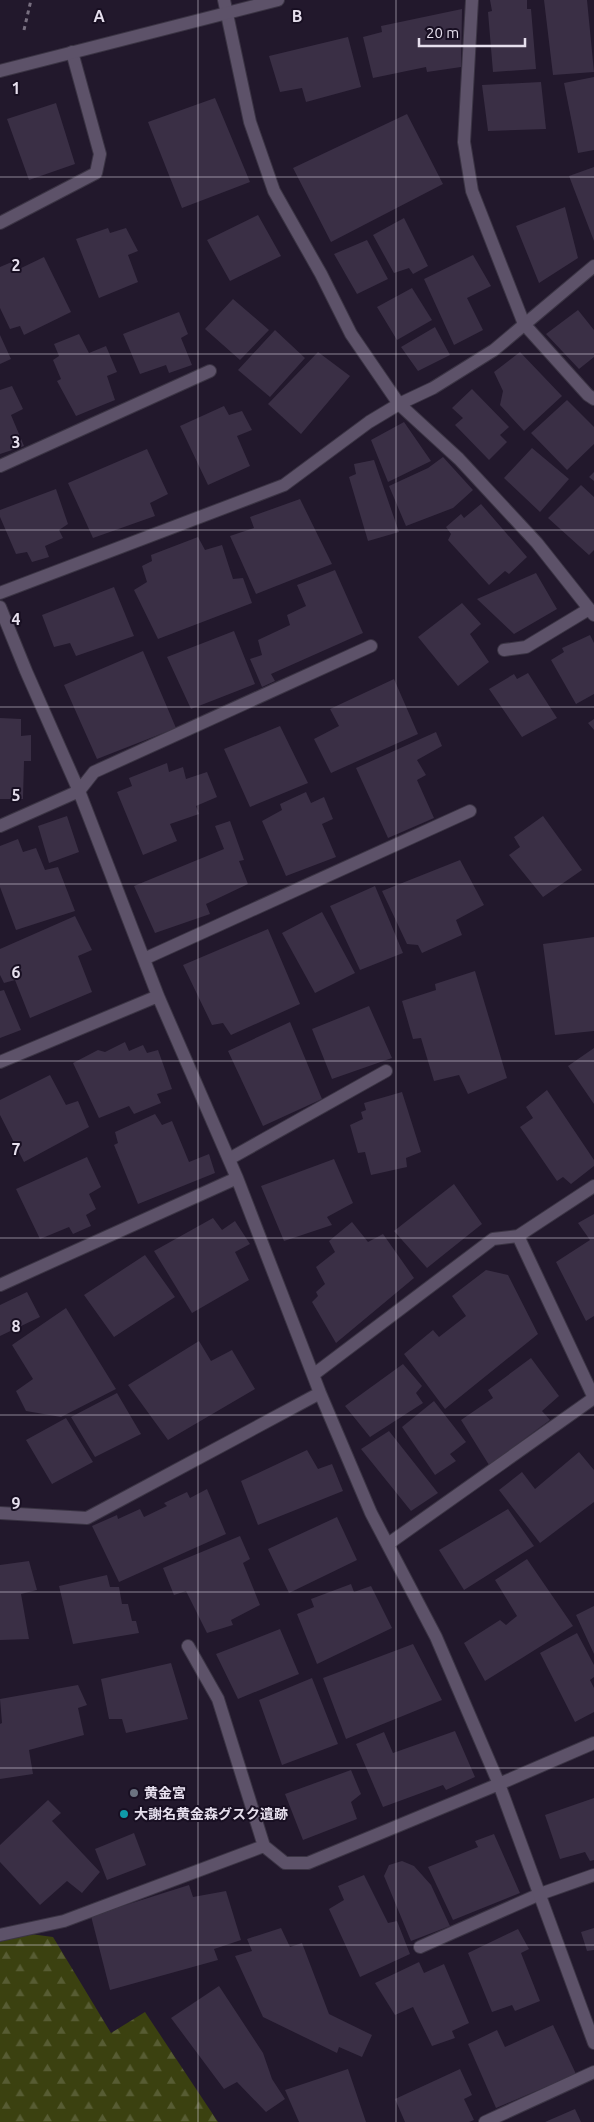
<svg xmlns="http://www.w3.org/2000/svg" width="594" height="2122" font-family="Ubuntu,'Noto Sans JP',sans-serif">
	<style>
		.forest { fill: url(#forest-firs) }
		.building { fill: #3a2f45 }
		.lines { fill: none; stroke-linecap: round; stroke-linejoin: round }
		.lane-casing { stroke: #3b3444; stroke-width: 14 }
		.street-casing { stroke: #3b3444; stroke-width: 14 }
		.secondary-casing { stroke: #3b3444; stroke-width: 14 }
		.path { stroke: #786f80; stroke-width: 3; stroke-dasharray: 4 4; stroke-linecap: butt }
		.lane { stroke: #5d5269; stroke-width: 12 }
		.street { stroke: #5d5269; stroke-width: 12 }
		.secondary { stroke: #5d5269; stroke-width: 12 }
		.grid { fill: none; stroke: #e6dfed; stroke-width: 1; stroke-opacity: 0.55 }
		.worship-dot { fill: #6b7280; stroke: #180f22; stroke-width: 2 }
		.culture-dot { fill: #0f9aa8; stroke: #180f22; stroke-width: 2 }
		.labels { text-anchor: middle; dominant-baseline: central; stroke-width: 4; stroke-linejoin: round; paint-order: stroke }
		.poi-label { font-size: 14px; font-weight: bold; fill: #e6dfed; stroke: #180f22; text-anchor: start }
		.grid-label { font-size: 16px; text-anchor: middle; font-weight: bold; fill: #e6dfed; stroke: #180f22; stroke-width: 4; stroke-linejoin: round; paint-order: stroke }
	</style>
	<defs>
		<pattern id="forest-firs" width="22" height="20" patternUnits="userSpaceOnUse" patternTransform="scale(1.25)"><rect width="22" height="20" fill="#3b4110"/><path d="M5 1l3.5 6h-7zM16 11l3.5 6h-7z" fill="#575c33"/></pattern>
	</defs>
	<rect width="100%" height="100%" fill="#22182c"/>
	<path class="forest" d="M0 1930 53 1937 111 2033 145 2012 218 2122H0Z"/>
	<path class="building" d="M490 0H527V9H531L536 69 493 72 488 12 492 11Z
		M544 0H587L594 72 553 75Z
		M462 9 461 67 427 72 426 67 373 78 363 37 382 32 381 26Z
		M348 37 361 87 306 102 302 88 280 92 269 56Z
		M594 77V150L578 153 564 83Z
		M541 82 546 129 488 131 482 85Z
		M215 98 250 182 182 208 148 122Z
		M56 103 75 164 29 180 7 119Z
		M407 114 443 184 331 242 293 168Z
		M594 167V241L569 176Z
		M565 207 578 258 539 283 516 226Z
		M258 215 281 256 230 281 207 240Z
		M404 218 428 266 413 274 409 268 394 273 373 235Z
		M108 228 110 233 126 228 138 251 128 255 138 282 99 298 76 239Z
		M367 240 388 279 357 294 334 254Z
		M473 255 491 286 467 298 483 330 454 345 424 279Z
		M44 257 71 312 24 335 20 326 10 329 0 308V267L14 261 17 270Z
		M412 288 432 320 397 340 377 307Z
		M233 299 269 330 240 360 205 329Z
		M578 310 594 330V357L579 369 546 334Z
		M179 312 188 334 181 338 192 365 169 373 166 365 140 374 123 334Z
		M435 327 450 355 418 371 401 347Z
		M275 330 305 358 270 397 238 370Z
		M79 334 89 353 106 346 117 372 107 376 115 400 76 416 57 381 61 379 53 360 59 356 54 344Z
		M0 335 11 359 0 364Z
		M318 352 350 376 301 434 268 404Z
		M520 352 562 396 524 431 500 405 503 391 494 372Z
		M12 386 23 409 11 415 24 446 0 454V390Z
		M472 389 509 427 500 435 507 442 489 460 455 425 463 418 452 408Z
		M567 400 594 427V444L567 470 531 433Z
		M224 406 229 415 242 411 252 430 237 436 250 466 208 485 180 426Z
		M404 422 431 461 388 482 371 440Z
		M532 448 569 479 540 512 504 478Z
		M147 449 168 494 150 503 155 516 93 538 68 483Z
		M443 457 473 490 453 508 406 526 389 486 428 468Z
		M374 460 399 532 368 541 349 477 356 474 354 464Z
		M594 472V481L589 477Z
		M581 485 594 497V550L589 555 548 518Z
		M56 489 68 524 59 530 63 538 45 546 49 557 32 562 27 552 16 554 0 517V510Z
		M300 499 332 564 256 594 230 536 254 528 250 517Z
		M481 504 527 557 509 574 505 571 489 585 448 540 451 534 446 527 461 514 464 518Z
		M198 537 205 550 222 545 233 579 243 578 252 603 158 639 134 590 147 582 142 566 152 561 151 555Z
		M335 570 363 633 271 674 275 681 262 687 250 659 262 655 258 640 290 625 287 615 306 606 297 585Z
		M536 573 557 609 514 634 477 599Z
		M114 587 134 636 76 656 70 643 54 647 42 615Z
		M462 603 481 624 470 634 489 662 458 686 418 637Z
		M234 631 255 684 191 709 167 657Z
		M590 635 594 643V694L576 704 551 660 564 652 562 648Z
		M143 651 176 728 97 759 64 685Z
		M528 673 557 718 522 737 489 689 514 674 517 679Z
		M394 679 418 734 331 773 314 739 339 726 330 709Z
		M0 718 21 719V736L31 735V761H24L23 799H0Z
		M594 719V730L588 723Z
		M280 726 308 783 250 807 224 749Z
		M436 732 442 746 417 760 426 775 417 780 434 818 388 838 356 768Z
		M167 763 169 772 183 767 186 779 207 772 217 797 196 806 199 814 170 824 177 841 143 855 117 792 132 786 129 778Z
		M306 792 311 803 324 797 333 819 322 824 336 857 286 876 262 821 282 810 280 804Z
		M67 816 79 852 49 863 38 826Z
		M543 816 582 870 543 897 509 855 520 847 514 837Z
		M230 821 244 860 239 861 248 884 206 904 210 914 155 933 134 886 224 849 215 826Z
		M18 839 23 852 36 848 45 870 58 867 75 911 16 930 0 887V846Z
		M460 860 484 905 456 920 462 935 422 953 418 945 407 944 382 891Z
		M375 886 403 953 360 970 330 906Z
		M322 912 355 973 315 993 282 933Z
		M75 916 92 950 78 956 92 992 30 1018 15 980 4 983 0 975V949Z
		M268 929 300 1004 231 1035 223 1023 212 1025 183 965Z
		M594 937V1031L555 1035 543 944Z
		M475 971 507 1078 468 1094 459 1075 434 1081 421 1038 413 1039 402 1001 436 990 435 984Z
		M4 990 21 1030 0 1038V991Z
		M369 1006 392 1058 332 1079 312 1029Z
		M290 1022 322 1099 263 1126 228 1051Z
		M125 1042 129 1051 143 1045 147 1053 158 1050 172 1089 157 1094 161 1103 134 1114 129 1106 99 1118 73 1063 98 1050 105 1052Z
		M594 1048V1104L568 1066Z
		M50 1075 66 1105 78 1101 89 1127 24 1162 0 1115V1100Z
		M547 1090 594 1160V1166L571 1184 563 1177 557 1181 520 1127 533 1118 526 1107Z
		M402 1092 421 1152 406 1158 407 1167 371 1175 365 1152 358 1153 350 1125 363 1119 361 1112 366 1110 364 1103Z
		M155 1114 162 1125 172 1121 189 1162 209 1154 215 1173 138 1204 114 1145 118 1143 115 1132Z
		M87 1157 101 1187 89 1194 96 1209 86 1215 91 1226 73 1234 69 1227 40 1239 16 1189Z
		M334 1159 353 1203 327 1217 332 1225 284 1241 261 1186Z
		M454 1184 482 1224 427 1268 394 1231Z
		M594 1214V1316L586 1321 556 1262 590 1240 578 1223Z
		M213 1218 222 1230 235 1221 250 1244 235 1252 249 1280 192 1313 154 1251Z
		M352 1222 368 1242 383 1234 414 1278 336 1343 312 1302 318 1296 316 1292 325 1284 316 1267 335 1252 329 1241Z
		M145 1255 175 1297 114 1337 84 1295Z
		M486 1270 508 1275 538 1334 445 1409 404 1354 433 1330 439 1337 466 1316 452 1296Z
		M27 1292 40 1317 0 1336V1305Z
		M66 1308 116 1389 61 1417 26 1411 16 1391 33 1379 12 1345Z
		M199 1341 211 1361 232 1350 255 1389 168 1440 128 1385Z
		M531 1358 559 1396 542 1411 550 1420 489 1465 461 1420 493 1398 488 1390Z
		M403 1364 422 1386 416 1393 423 1403 370 1437 345 1406Z
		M117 1393 141 1434 95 1457 71 1417Z
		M434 1401 466 1442 450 1454 456 1461 435 1475 402 1427Z
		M66 1418 93 1462 52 1484 26 1440Z
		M389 1431 438 1493 411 1511 361 1449Z
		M307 1450 318 1469 332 1464 343 1491 258 1525 241 1481Z
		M579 1452 594 1470V1502L540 1543 499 1490 522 1472 535 1489Z
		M207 1489 226 1534 119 1582 92 1526 117 1515 118 1519 140 1509 144 1517 167 1506 164 1503 187 1492 190 1498Z
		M508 1509 534 1546 464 1590 439 1550Z
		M337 1517 357 1560 289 1593 268 1549Z
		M240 1536 250 1559 243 1563 260 1605 231 1620 233 1625 207 1633 186 1591 174 1595 163 1568Z
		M527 1559 573 1626 485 1681 464 1643 500 1620 506 1625 517 1616 495 1580Z
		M29 1561 37 1590 21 1594 29 1639 0 1640V1565Z
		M107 1575 110 1587H119L122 1604H128L132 1621H136L139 1633 73 1644 59 1586Z
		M351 1584 354 1592 371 1586 392 1628 317 1664 297 1614 314 1607 311 1599Z
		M594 1606V1654L576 1615Z
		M280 1629 299 1674 238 1699 216 1654Z
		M577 1633 594 1665V1677L590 1680 594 1688V1712L575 1722 540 1653Z
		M413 1644 442 1700 346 1739 323 1678Z
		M171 1663 188 1719 126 1733 122 1719H109L101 1679Z
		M312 1678 338 1744 282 1765 259 1700Z
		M78 1685 87 1705 78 1708 84 1735 29 1750 33 1774 0 1779V1724L2 1723 0 1699Z
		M455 1731 475 1777 446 1790 443 1785 383 1807 356 1744 384 1732 393 1753Z
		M351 1770 361 1794 351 1802 357 1819 303 1840 285 1794Z
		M594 1798V1860L590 1861 585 1852 560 1859 545 1815Z
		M48 1800 61 1813 52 1821 100 1872 82 1893 67 1881 40 1905 0 1862V1845Z
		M134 1833 146 1865 107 1880 95 1849Z
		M494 1834 520 1893 453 1920 428 1867 478 1847 475 1841Z
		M402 1861 414 1866 431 1885 450 1926 411 1941 384 1876 389 1865Z
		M364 1875 388 1923 397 1921 410 1954 360 1977 329 1909 344 1900 338 1886Z
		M189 1885 193 1897 226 1891 241 1940 214 1949 218 1960 110 1990 91 1916Z
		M281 1928 290 1947 302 1943 329 2014 372 2035 362 2057 339 2047 337 2053 263 2017 235 1956 252 1951 247 1939Z
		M594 1928V1950L587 1951 581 1932Z
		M518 1929 529 1949 521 1953 540 2001 515 2011 512 2005 492 2012 468 1953Z
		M419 1962 424 1973 444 1964 469 2023 452 2031 455 2038 432 2046 413 2007 395 2015 375 1983Z
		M219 1986 263 2053 272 2079 285 2099 266 2112 237 2082 224 2089 171 2018Z
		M553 2025 576 2074 496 2108 468 2044 497 2030 505 2047Z
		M348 2069 366 2122H299L285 2090Z
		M460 2069 472 2095 464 2099 474 2120 469 2122H405L395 2099Z
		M575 2109 581 2122H545Z"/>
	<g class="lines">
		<g class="lane-casing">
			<path id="lane" d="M420 1947 540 1894"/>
		</g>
		<g class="street-casing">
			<path id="street" d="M224 0 250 122 274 191 321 274 351 334 399 404 459 459 537 543 594 615
				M472 0 464 142 472 191 524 324 588 395 594 399
				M0 223 96 173 100 154 72 52
				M0 466 210 371
				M0 593 284 485 369 422 399 404 433 388 494 350 594 266
				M0 607 26 671 79 791 158 996 237 1178 320 1393 371 1513 436 1637 499 1784 594 1743
				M504 650 526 647 589 609
				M0 826 79 791 94 772 371 646
				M144 959 470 811
				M0 1062 158 996
				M229 1159 386 1071
				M518 1236 594 1398
				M0 1285 237 1178
				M313 1375 493 1239 518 1236 594 1186
				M0 1513 87 1518 320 1393
				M388 1544 594 1398
				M188 1646 218 1699 264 1846 285 1863H308L499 1784 594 2043
				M540 1894 594 1875
				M0 1935 64 1921 264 1846
				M485 2122 594 2072"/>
		</g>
		<g class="secondary-casing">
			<path id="secondary" d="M0 71 278 0"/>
		</g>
		<path class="path" d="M24 30 31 0"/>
		<use href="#lane" class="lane"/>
		<use href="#street" class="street"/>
		<use href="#secondary" class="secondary"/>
	</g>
	<path class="grid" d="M198 0V2122M396 0V2122M0 177H594M0 354H594M0 530H594M0 707H594M0 884H594M0 1061H594M0 1238H594M0 1415H594M0 1592H594M0 1768H594M0 1945H594"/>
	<circle class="worship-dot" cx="134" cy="1793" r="5"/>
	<circle class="culture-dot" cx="124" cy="1814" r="5"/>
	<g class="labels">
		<g class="poi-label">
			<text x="144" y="1793">黄金宮</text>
			<text x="134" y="1814">大謝名黄金森グスク遺跡</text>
		</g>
	</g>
	<g class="grid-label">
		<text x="99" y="22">A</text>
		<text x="297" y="22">B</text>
		<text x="16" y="94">1</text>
		<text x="16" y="271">2</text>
		<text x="16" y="448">3</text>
		<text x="16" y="625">4</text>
		<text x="16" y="801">5</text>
		<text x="16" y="978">6</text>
		<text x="16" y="1155">7</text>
		<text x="16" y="1332">8</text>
		<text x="16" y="1509">9</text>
	</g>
	<path d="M419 38v8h106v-8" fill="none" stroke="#e6dfed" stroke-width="2.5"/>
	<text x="426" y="38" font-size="15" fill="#e6dfed" stroke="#180f22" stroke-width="4" paint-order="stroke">20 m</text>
</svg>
